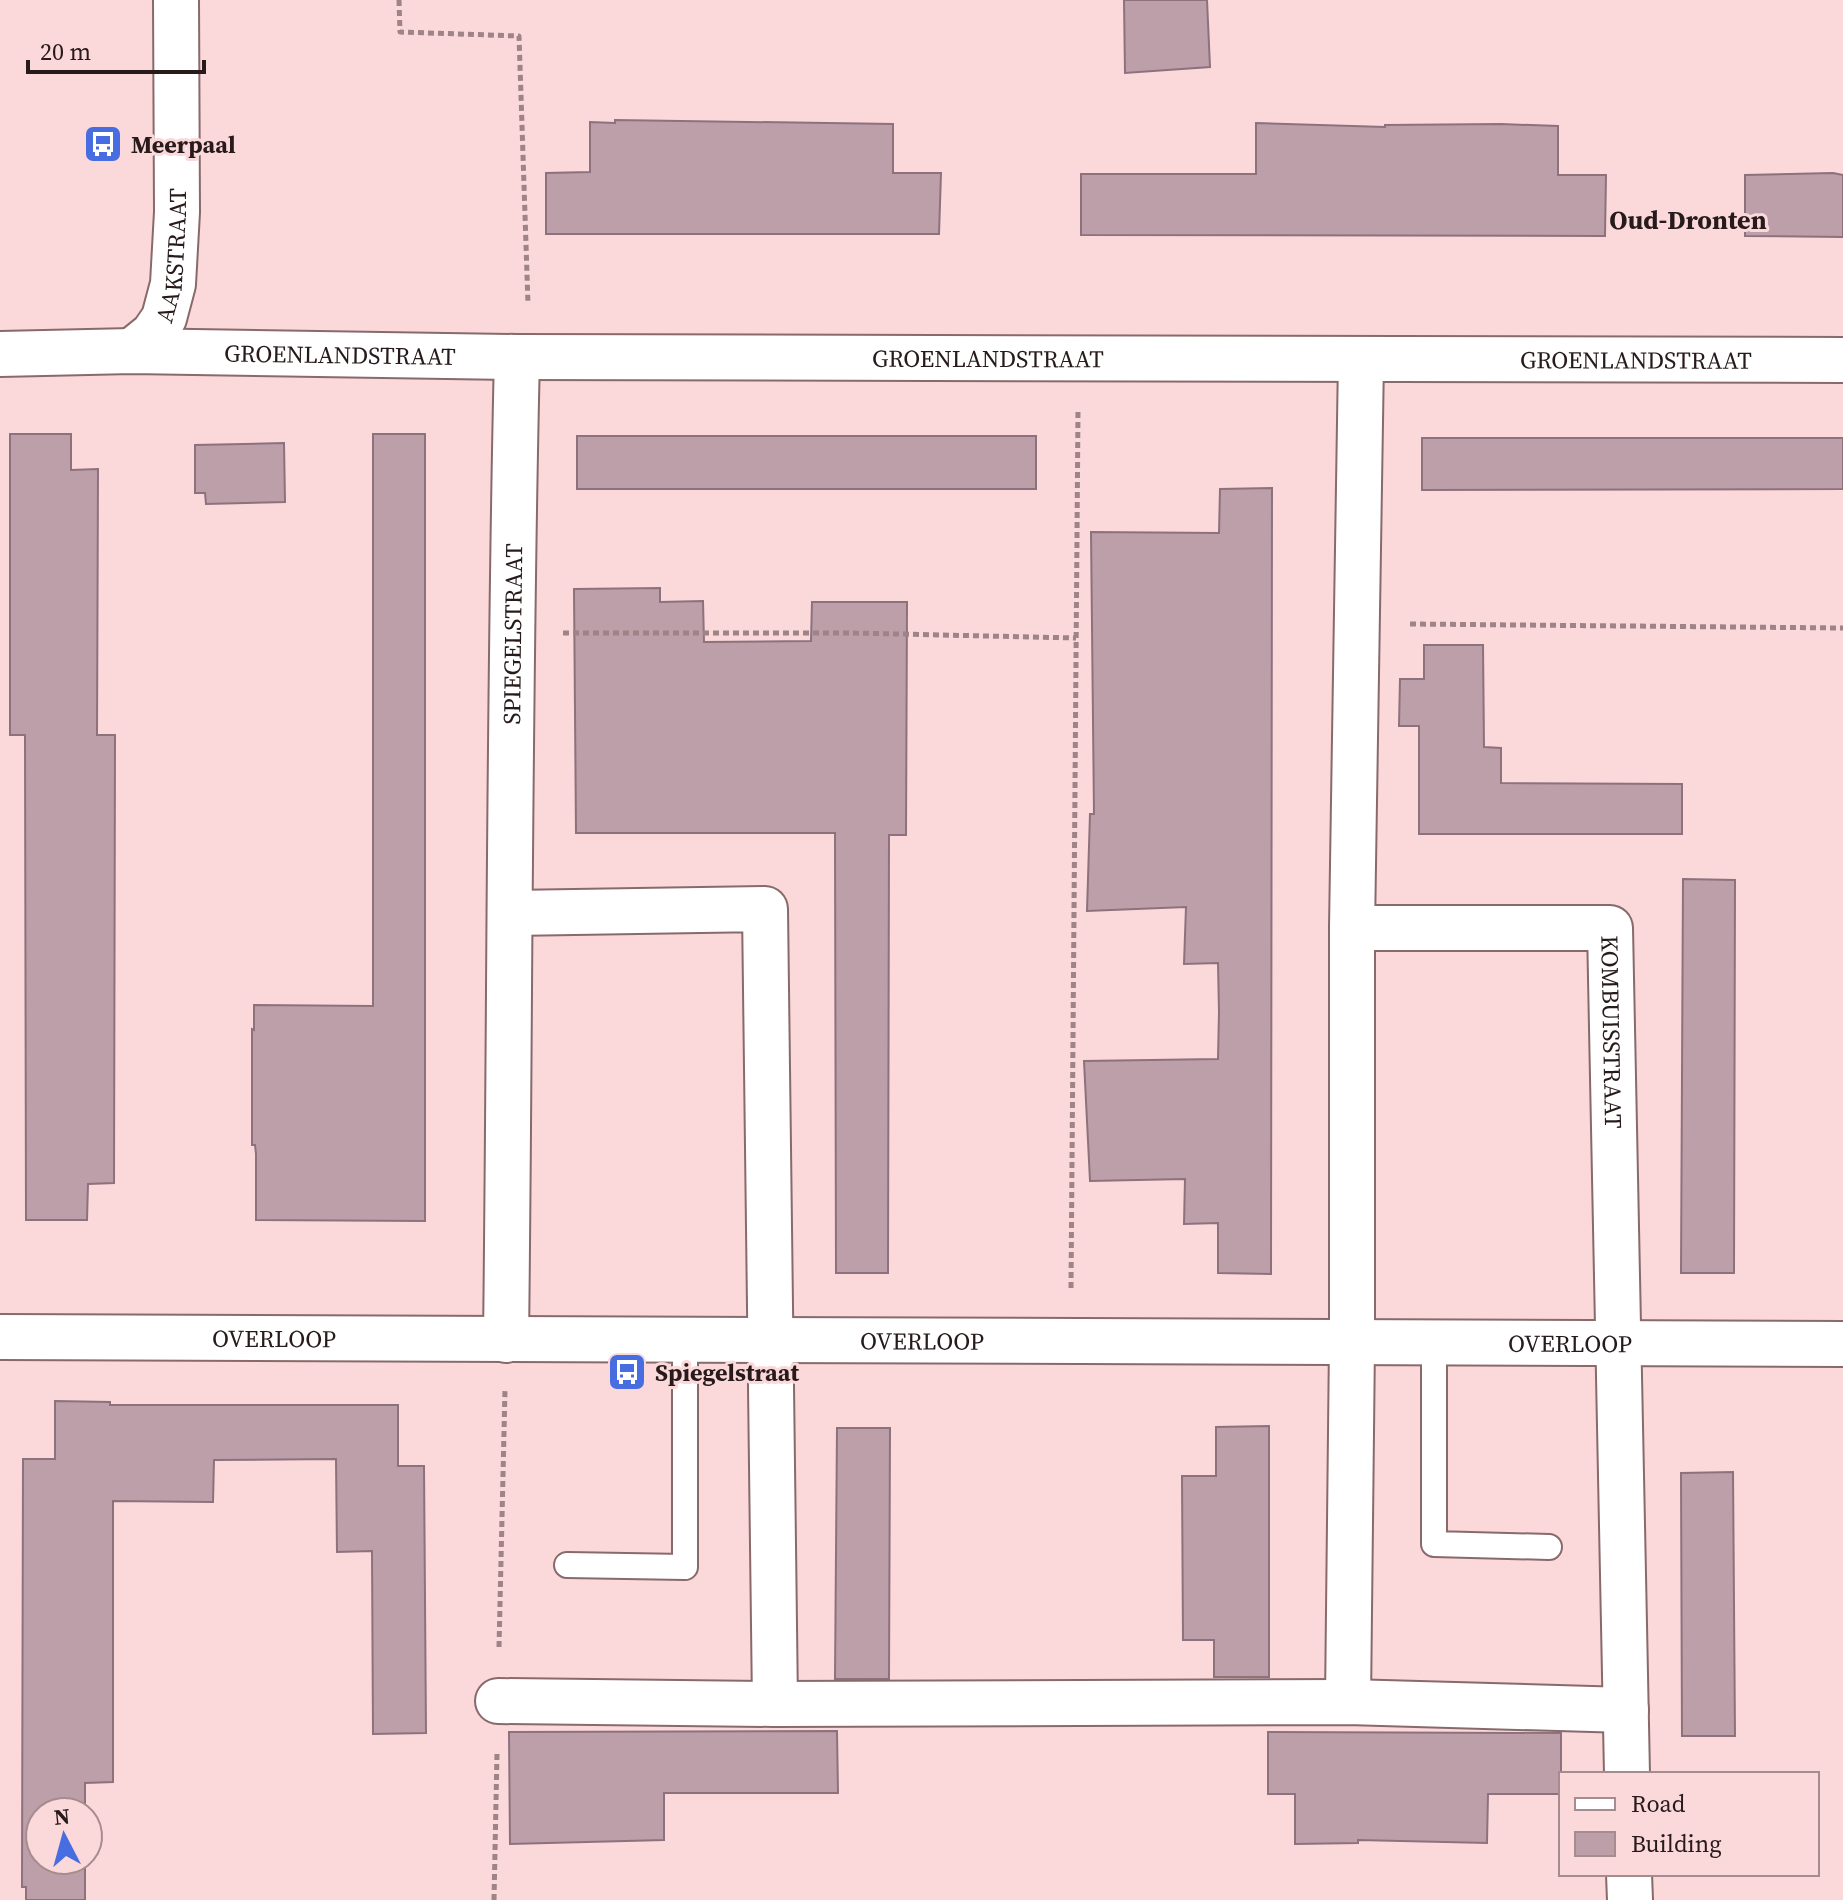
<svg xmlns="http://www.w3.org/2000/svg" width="1843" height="1900" font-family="'Source Serif 4',serif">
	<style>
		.building { fill: #bd9faa; stroke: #8d717c; stroke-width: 2 }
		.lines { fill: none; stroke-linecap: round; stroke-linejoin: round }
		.lane-casing { stroke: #886a6b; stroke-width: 28 }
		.street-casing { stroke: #886a6b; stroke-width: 48 }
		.path { stroke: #9e8486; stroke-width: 5; stroke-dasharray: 6 4; stroke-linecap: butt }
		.lane { stroke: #fff; stroke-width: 24 }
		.street { stroke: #fff; stroke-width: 44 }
		.labels { text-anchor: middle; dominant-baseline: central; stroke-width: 6; stroke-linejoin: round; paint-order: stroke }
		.poi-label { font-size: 24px; font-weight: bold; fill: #271a1b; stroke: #fbd8da; text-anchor: start }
		.street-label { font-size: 24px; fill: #271a1b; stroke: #fbd8da }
		.neighbourhood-label { font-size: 26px; font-weight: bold; fill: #271a1b; stroke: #fbd8da }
	</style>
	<rect width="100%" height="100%" fill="#fbd8da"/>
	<path class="building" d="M1124 0H1207L1210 67 1125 73Z
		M615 120 893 124V173H941L939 234H546V173L590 172V122L615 123Z
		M1256 123 1385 127V125L1501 124 1558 126V175H1606L1605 236 1081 235V174H1256Z
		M1833 173 1843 175V237L1745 236V175Z
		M10 434H71V470L98 469 97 735H115L114 1183 88 1184 87 1220H26L25 735H10Z
		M373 434H425V1221L256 1220V1154L255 1145H252V1029L254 1030V1005L373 1006Z
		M577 436H1036V489H577Z
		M1422 438H1843V489L1422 490Z
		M284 443 285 502 206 504 205 493H195V445Z
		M1272 488 1271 1274 1218 1273V1223L1184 1224 1185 1179 1090 1181 1084 1061 1218 1059 1219 1012 1218 963 1184 964 1186 907 1087 911 1090 814H1094L1091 532 1219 533 1220 489Z
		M660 588V602L703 601 704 642 811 641 812 602H907L906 835H889L888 1273H836L835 833H576L574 589Z
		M1424 645H1483L1484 747 1501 748V783L1682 784V834H1419V726H1399L1400 679H1424Z
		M1683 879 1735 880 1734 1273H1681Z
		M55 1401 110 1402V1405H398V1466H424L426 1733 373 1734 372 1551 337 1552 336 1459 214 1460 213 1502 113 1501V1782L85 1783V1812H40V1860H85V1900H26V1887H22L23 1459H55Z
		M1269 1426V1677H1214V1640H1183L1182 1476H1216V1427Z
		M837 1428H890L889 1679H835Z
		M1733 1472 1735 1736H1682L1681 1473Z
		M837 1731 838 1793H664V1840L510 1844 509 1732Z
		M1268 1732 1561 1733V1794H1488L1487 1843 1358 1840V1843L1295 1844V1794H1268Z"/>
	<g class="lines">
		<g class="lane-casing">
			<path id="lane" d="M1434 1344V1544L1549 1547
				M567 1565 685 1567V1340"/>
		</g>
		<g class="street-casing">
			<g id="street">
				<path id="s1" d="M132 351 153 334 164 318 173 284 177 212 176 0"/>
				<path id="s2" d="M0 354 132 351 517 357 1843 360"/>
				<path d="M511 913 765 909 775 1704"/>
				<path id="s3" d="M1352 928H1610L1627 1774"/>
				<path id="s4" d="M0 1337 1843 1344"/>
				<path id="s5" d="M506 1340C510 1013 509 685 517 357"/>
				<path d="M498 1701 775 1704 1348 1702 1626 1710"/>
				<path d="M1348 1702 1352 1342V928L1361 359"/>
				<path d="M1629 1874 1630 1900"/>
			</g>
		</g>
		<path class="path" d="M399 0 400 32 519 36 528 304
			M1410 624 1843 628
			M563 633H853L1076 638
			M1071 1288 1078 410
			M499 1647 505 1389
			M494 1900 497 1753"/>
		<use href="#lane" class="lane"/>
		<use href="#street" class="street"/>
	</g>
	<defs>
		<g id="bus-square" transform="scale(2)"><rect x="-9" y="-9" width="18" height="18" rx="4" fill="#486de0" stroke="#fbd8da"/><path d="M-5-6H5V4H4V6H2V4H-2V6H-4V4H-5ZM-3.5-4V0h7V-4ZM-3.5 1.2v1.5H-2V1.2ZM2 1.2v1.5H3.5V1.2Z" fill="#fff"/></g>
	</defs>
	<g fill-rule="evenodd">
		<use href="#bus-square" x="103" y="144"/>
		<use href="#bus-square" x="627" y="1372"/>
	</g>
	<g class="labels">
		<g class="poi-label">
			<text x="131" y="144">Meerpaal</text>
			<text x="655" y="1372">Spiegelstraat</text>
		</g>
		<g class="street-label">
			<text stroke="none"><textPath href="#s1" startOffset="110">AAKSTRAAT</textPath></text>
			<text stroke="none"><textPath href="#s2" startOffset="340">GROENLANDSTRAAT</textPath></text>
			<text stroke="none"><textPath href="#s2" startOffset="988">GROENLANDSTRAAT</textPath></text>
			<text stroke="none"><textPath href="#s2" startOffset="1636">GROENLANDSTRAAT</textPath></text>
			<text stroke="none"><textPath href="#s5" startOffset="706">SPIEGELSTRAAT</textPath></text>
			<text stroke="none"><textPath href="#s3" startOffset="362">KOMBUISSTRAAT</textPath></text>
			<text stroke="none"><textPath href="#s4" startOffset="274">OVERLOOP</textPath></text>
			<text stroke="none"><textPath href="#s4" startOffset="922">OVERLOOP</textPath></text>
			<text stroke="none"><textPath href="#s4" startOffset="1570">OVERLOOP</textPath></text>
		</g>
		<g class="neighbourhood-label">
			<text x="1688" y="220">Oud-Dronten</text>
		</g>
	</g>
	<rect x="1559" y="1772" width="260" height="104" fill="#fbd8da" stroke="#a68c8e" stroke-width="2"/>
	<rect x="1575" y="1798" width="40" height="12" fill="#ffffff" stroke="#a68c8e" stroke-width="2"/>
	<text x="1631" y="1812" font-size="24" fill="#271a1b">Road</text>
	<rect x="1575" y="1832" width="40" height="24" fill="#bd9faa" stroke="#a68c8e" stroke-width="2"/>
	<text x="1631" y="1852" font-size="24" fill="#271a1b">Building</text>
	<g transform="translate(64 1836) rotate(354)"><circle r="38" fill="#fbd8da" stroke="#a68c8e" stroke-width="2"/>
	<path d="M0-6L14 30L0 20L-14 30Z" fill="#486de0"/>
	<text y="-12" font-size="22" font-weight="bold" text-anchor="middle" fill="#271a1b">N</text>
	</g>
	<path d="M28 60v12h176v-12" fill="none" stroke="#271a1b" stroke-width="4"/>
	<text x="40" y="60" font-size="24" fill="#271a1b" stroke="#fbd8da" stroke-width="6" paint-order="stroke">20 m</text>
</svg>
